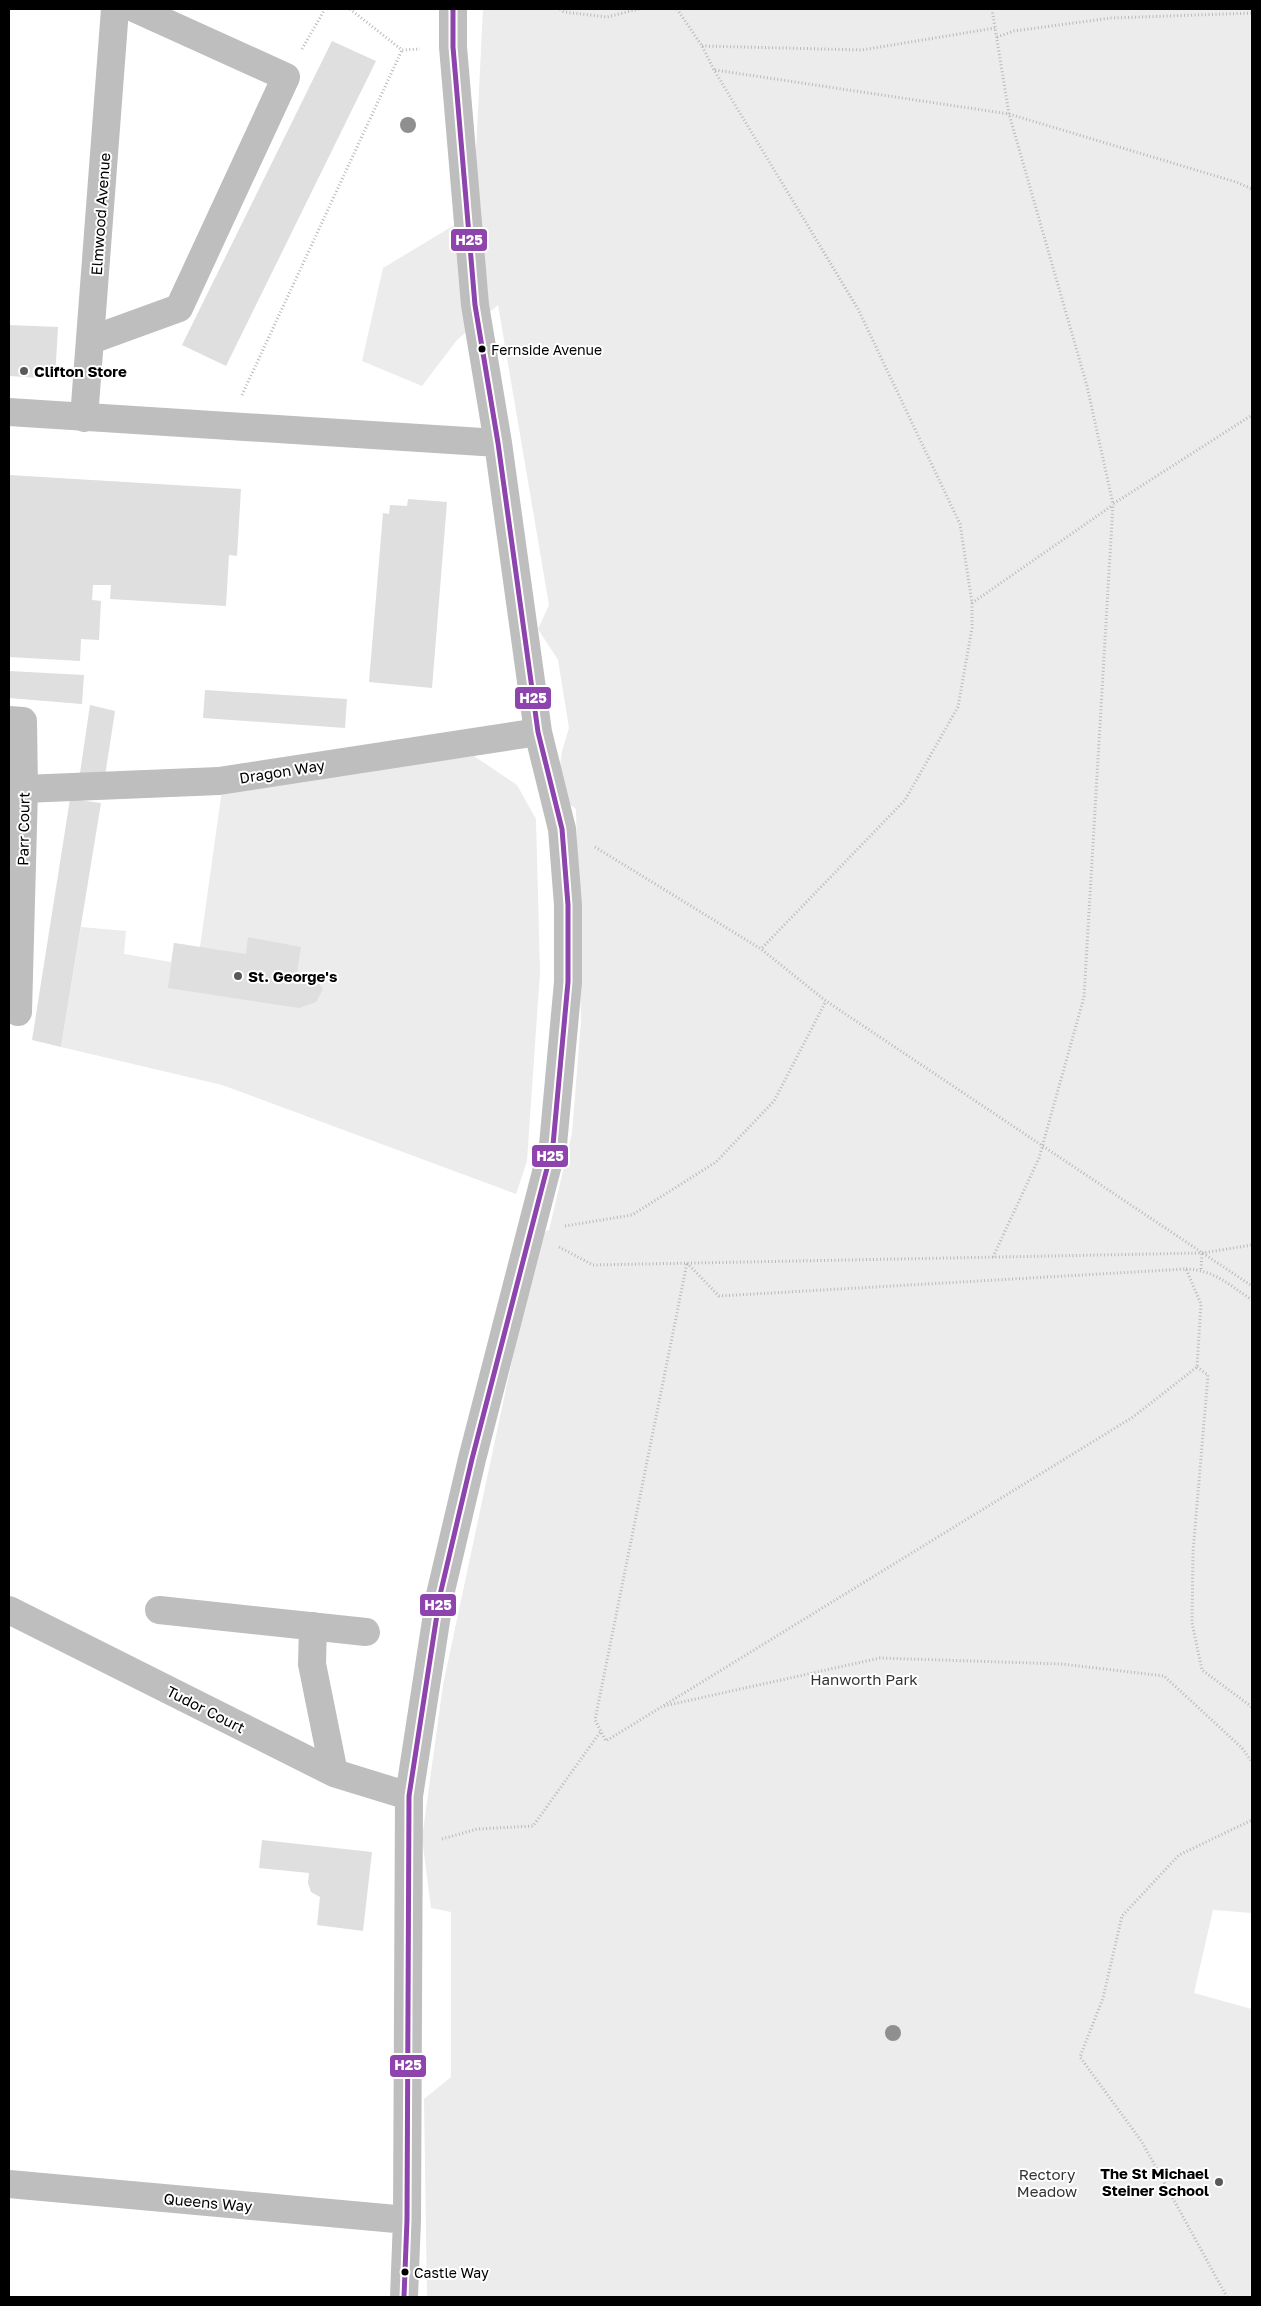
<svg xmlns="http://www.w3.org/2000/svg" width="1261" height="2306" font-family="'Golos Text',sans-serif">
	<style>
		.green { fill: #ececec }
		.building { fill: #dfdfdf }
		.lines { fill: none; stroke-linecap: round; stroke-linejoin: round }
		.path { stroke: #b9b9b9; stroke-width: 3; stroke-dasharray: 1 2.5; stroke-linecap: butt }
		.minor { stroke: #bebebe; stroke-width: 28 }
		.bus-1-casing { stroke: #fff; stroke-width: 9 }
		.bus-1 { stroke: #8e44ad; stroke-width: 5 }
		.tree { fill: #8f8f8f }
		.bus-dot { fill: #000; stroke: #fff; stroke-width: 2 }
		.poi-dot { fill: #595959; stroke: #fff; stroke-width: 2 }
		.labels { text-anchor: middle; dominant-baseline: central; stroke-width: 4; stroke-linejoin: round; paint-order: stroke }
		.bus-label { font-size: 14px; fill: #000; stroke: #fff; text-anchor: start }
		.street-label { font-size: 15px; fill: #000; stroke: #fff }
		.poi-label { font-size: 15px; font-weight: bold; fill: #000; stroke: #fff; text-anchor: start }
		.park-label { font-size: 15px; fill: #333; stroke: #fff }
		.line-badge { stroke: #fff; stroke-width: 2 }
		.badge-label { font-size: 14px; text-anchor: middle; font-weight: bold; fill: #fff }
	</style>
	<rect width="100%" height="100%" fill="#fff"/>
	<path class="green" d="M483 9H1252V1913L1213 1910 1194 1993 1252 2009V2297H427L424 2099 451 2077V1912L431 1908 422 1838 443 1685 520 1323 545 1232 549 1230 572 1133 581 1021 576 809 556 795 562 751 569 728 558 660 538 629 549 605 498 305 457 340 422 386 362 361 383 268 481 209 475 171Z
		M474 756 517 785 536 819 540 972 527 1161 516 1194 222 1085 61 1047 81 927 126 931 124 954 171 962 174 943 200 947 222 790Z"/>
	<path class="building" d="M332 41 376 61 226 366 182 345Z
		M9 325 58 327 55 379 9 376Z
		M9 475 241 489 237 556 229 555 226 606 110 599 111 585H93L92 600 101 601 99 640 81 639 80 661 9 657Z
		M408 499 447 502 432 688 369 682 383 513 389 514 390 505 407 506Z
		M9 671 84 675 82 704 9 698Z
		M205 690 347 699 345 728 203 718Z
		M90 705 115 711 105 776 80 773Z
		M70 799 101 803 61 1047 32 1040Z
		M248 937 301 947 297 973 317 980 323 989 316 1002 299 1008 168 988 174 943 246 954Z
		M262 1840 372 1852 363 1931 317 1925 320 1897 311 1892 308 1883 309 1873 259 1868Z"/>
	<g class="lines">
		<path class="path" d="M350 9 402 50 420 49
			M560 9 564 12 607 17 639 9
			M677 9 702 46 714 70 858 309 960 524 972 603V628L958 707 905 800 761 949
			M992 9 1009 114 1087 386 1113 504 1252 415
			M997 37 1014 31 1111 18 1252 13
			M702 46 862 50 995 28
			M302 49 325 9
			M715 70 1009 114 1236 182 1252 189
			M242 395 402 50
			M972 603 1113 505
			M595 847 761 949 826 1001 1252 1286
			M565 1226 632 1215 716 1162 774 1101 826 1001
			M559 1247 593 1265 1202 1253 1252 1245
			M993 1257 1039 1158 1084 997 1113 504
			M687 1263 719 1296 1186 1269 1201 1304 1197 1367 1133 1417 606 1741 595 1720Z
			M1186 1269C1215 1270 1229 1285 1252 1300
			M1201 1269 1202 1253
			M1197 1367 1208 1375 1193 1552 1192 1623 1202 1670 1252 1707
			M664 1706 880 1658 1062 1664 1164 1676 1242 1748 1252 1762
			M442 1839 477 1829 533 1826 601 1731
			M1227 2297 1142 2142 1080 2057 1103 1998 1122 1916 1179 1855 1252 1820"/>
		<path class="minor" d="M91 340 179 308 286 77 136 9
			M9 412 498 443
			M84 418 115 9
			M9 720 23 721 24 789 18 1012
			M24 789 219 781 538 732
			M9 1610 334 1773 409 1796
			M159 1610 366 1632
			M313 1626 312 1664 334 1773
			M9 2184 407 2220
			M404 2297 407 2220 409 1796 440 1595 472 1459 553 1145 568 982V905L562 829 538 732 498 443 475 305 453 47V9"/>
		<g class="bus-1-casing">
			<path id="bus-1" d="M404 2297 407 2220 409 1796 440 1595 472 1459 553 1145 568 982V905L562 829 538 732 498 443 475 305 453 47V9"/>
		</g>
		<use href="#bus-1" class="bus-1"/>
	</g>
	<g class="tree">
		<circle cx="408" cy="125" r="8"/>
		<circle cx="893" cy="2033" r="8"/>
	</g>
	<g class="bus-dot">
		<circle cx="482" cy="349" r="4.5"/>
		<circle cx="405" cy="2272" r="4.5"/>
	</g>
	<g class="poi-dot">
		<circle cx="24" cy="371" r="5"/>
		<circle cx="238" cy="976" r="5"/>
		<circle cx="1219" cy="2182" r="5"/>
	</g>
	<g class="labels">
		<g class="bus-label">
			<text x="491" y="349">Fernside Avenue</text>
			<text x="414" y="2272">Castle Way</text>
		</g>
		<g class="street-label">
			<text transform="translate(100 214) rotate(-86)">Elmwood Avenue</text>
			<text transform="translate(282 771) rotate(-9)">Dragon Way</text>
			<text transform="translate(23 829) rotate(-89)">Parr Court</text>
			<text transform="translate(206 1709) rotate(27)">Tudor Court</text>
			<text transform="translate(208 2202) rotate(5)">Queens Way</text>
		</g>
		<g class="poi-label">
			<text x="34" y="371">Clifton Store</text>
			<text x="248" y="976">St. George's</text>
			<text x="1209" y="2173" text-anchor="end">The St Michael<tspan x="1209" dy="17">Steiner School</tspan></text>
		</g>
		<g class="park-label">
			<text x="864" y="1679">Hanworth Park</text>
			<text x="1047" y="2174">Rectory<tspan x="1047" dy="17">Meadow</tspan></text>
		</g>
	</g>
	<g class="line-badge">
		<rect x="450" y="228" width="38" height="24" rx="5" fill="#8e44ad"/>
		<rect x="514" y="686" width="38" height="24" rx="5" fill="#8e44ad"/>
		<rect x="531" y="1144" width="38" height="24" rx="5" fill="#8e44ad"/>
		<rect x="419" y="1593" width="38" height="24" rx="5" fill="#8e44ad"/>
		<rect x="389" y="2054" width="38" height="24" rx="5" fill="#8e44ad"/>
	</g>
	<g class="badge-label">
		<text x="469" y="245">H25</text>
		<text x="533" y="703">H25</text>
		<text x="550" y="1161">H25</text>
		<text x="438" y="1610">H25</text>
		<text x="408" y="2070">H25</text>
	</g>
	<rect width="1261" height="2306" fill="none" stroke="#000000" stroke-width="20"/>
</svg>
